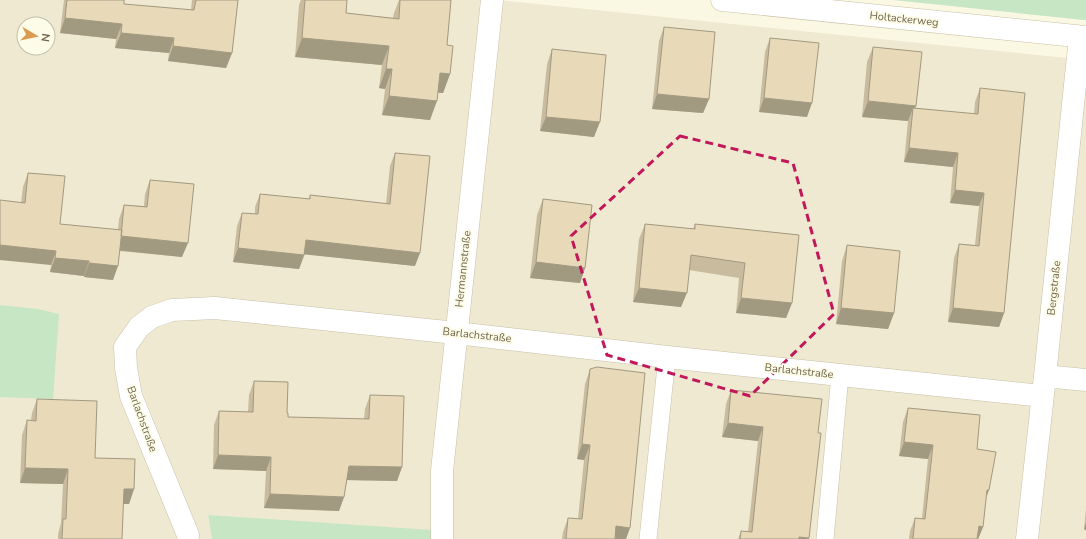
<svg xmlns="http://www.w3.org/2000/svg" width="1086" height="539" font-family="'Nunito Sans',sans-serif">
	<style>
		.residential { fill: #eee9d0; fill-rule: evenodd }
		.green { fill: #c7e6c3 }
		.lines { fill: none; stroke-linecap: round; stroke-linejoin: round }
		.service-casing { stroke: #c8c0a9; stroke-width: 18 }
		.minor-casing { stroke: #c8c0a9; stroke-width: 23 }
		.service { stroke: #fff; stroke-width: 17 }
		.minor { stroke: #fff; stroke-width: 22 }
		.wall { fill: #c8bb9e }
		.shaded-wall { fill: #a29981 }
		.building { fill: #e8dab8; stroke: #a29981 }
		.marked { fill: none; stroke: #c2185b; stroke-width: 3; stroke-dasharray: 8 5; stroke-linejoin: round }
		.labels { text-anchor: middle; dominant-baseline: central; stroke-width: 4; stroke-linejoin: round; paint-order: stroke }
		.street-label { font-size: 11px; fill: #70644b; stroke: #fdfce9 }
	</style>
	<rect width="100%" height="100%" fill="#faf8e3"/>
	<path class="residential" d="M0 0H498L1086 60V539H432L208 515 212 539H0ZM24 24H48V48H24Z"/>
	<path class="green" d="M893 0H1086V20H1084Z
		M0 305 38 309 59 314 53 399 0 397Z
		M208 515 431 530 432 539H212Z"/>
	<g class="lines">
		<g class="service-casing">
			<path id="service" d="M648 539 667 357
				M825 539 840 375"/>
		</g>
		<g class="minor-casing">
			<path id="minor" d="M722 0 1086 37
				M1045 376 1086 380
				M188 535 131 396 126 368 125 347 139 327 152 317 172 310 215 308 456 333 667 357 1042 396
				M442 539V471L492 0
				M1027 539 1045 376 1080 37"/>
		</g>
		<use href="#service" class="service"/>
		<use href="#minor" class="minor"/>
	</g>
	<path class="wall" d="M64 0H124V4L191 10 192 0H238L232 53 226 68 168 61 169 53 115 48 116 39 60 33Z
		M301 0H347L346 13 393 18 394 13 399 0H451L447 45 450 74 443 93H438L430 120 382 115 385 89 379 88 382 65 295 57 299 5Z
		M664 27 709 99 703 113 652 109 659 41Z
		M770 38 807 117 759 112 765 52Z
		M873 47 915 108 974 114 975 102 980 88 1004 313 999 327 948 322 954 258 959 244 975 245 979 206 950 203 953 167 904 162 908 121 862 117 867 62Z
		M552 49 594 137 540 131 547 64Z
		M395 153 415 266 305 254 299 269 233 262 237 226 242 213 255 214V207L260 194 309 199 310 195 386 204 390 166Z
		M28 173 60 224 118 230 119 219 124 205 144 206 145 194 150 180 182 257 119 251 113 280 84 277V276L50 272 51 265 21 203 23 187Z
		M543 199 585 268 580 283 530 278 537 215Z
		M645 224 693 229 695 224 799 235 792 303 786 318 736 313 739 278 689 270 681 307 633 302 639 239Z
		M847 245 894 313 888 329 836 324 842 261Z
		M590 369 626 539H562L563 532 568 518 578 519 584 460 577 459 585 384Z
		M254 381 287 413 288 417 364 419 365 409 370 395 402 467 397 481 347 480 344 497 339 511 264 508 266 471 213 469 214 425 219 411 248 412 249 395Z
		M731 390 818 433 809 539H738L741 531 748 532 758 441 722 437 726 404Z
		M37 399 95 458 134 489 129 504H123L122 539H58V534L61 523 63 484 20 483 22 435 27 420H31L32 413Z
		M908 408 977 449 986 501 983 527 978 539H909L910 531 915 518H922L928 459 899 456 903 422Z
		M1086 509V530L1084 529Z"/>
	<path class="shaded-wall" d="M65 18 122 24 116 39 60 33Z
		M121 33 174 38 169 53 115 48Z
		M302 38 389 46 382 65 295 57Z
		M173 46 232 53 226 68 168 61Z
		M386 69H392L385 89 379 88Z
		M440 73 450 74 443 93 433 92Z
		M657 94 709 99 703 113 652 109Z
		M389 96 437 101 430 120 382 115Z
		M764 98 812 103 807 117 759 112Z
		M868 101 916 106 913 114V108L908 121 862 117Z
		M546 117 600 122 594 137 540 131Z
		M909 148 958 153 953 167 904 162Z
		M955 190 984 193 979 206 950 203Z
		M121 236 188 243 182 257 116 250Z
		M306 240 420 253 415 266 301 254Z
		M0 245 56 251 51 265 0 260Z
		M238 248 304 255 299 269 233 262Z
		M55 258 89 261 84 276 50 272Z
		M536 262 585 268 580 283 530 278Z
		M89 263 118 266 113 280 84 277Z
		M639 288 687 293 681 307 633 302Z
		M741 298 792 303 786 318 736 313Z
		M841 308 894 313 888 329 836 324Z
		M953 308 1004 313 999 327 948 322Z
		M728 423 763 427 758 441 722 437Z
		M904 442 933 445 928 459 899 456Z
		M582 444 590 445 584 460 577 459Z
		M218 455 271 457 266 471 213 469Z
		M349 466 402 467 397 481 344 480Z
		M25 468 68 469 63 484 20 483Z
		M124 489H134L129 504H119Z
		M987 490H989L984 504Z
		M270 494 344 497 339 511 264 508Z
		M1086 523V530L1084 529Z
		M616 526 630 528 626 539H612Z
		M979 526 983 527 978 539H974Z
		M799 537 809 538V539H799Z"/>
	<path class="building" d="M67 0H124V4L194 10 196 0H238L232 53 173 46 174 38 121 33 122 24 65 18Z
		M305 0H347L346 13 399 19 400 0H451L447 45 453 46 450 74 440 73 437 101 389 96 392 69H386L389 46 302 38Z
		M664 27 715 32 709 99 657 94Z
		M770 38 819 43 812 103 764 98Z
		M873 47 922 52 916 106 868 101Z
		M552 49 606 55 600 122 546 117Z
		M980 88 1025 93 1004 313 953 308 959 244 979 246 984 193 955 190 958 153 909 148 913 108 978 114Z
		M395 153 430 156 420 253 306 240 304 255 238 248 242 213 258 214 260 194 310 199V195L390 204Z
		M28 173 65 176 60 224 122 230 118 266 89 263V261L55 258 56 251 0 245V200L25 203Z
		M150 180 194 184 188 243 121 236 124 205 147 207Z
		M543 199 592 205 585 268 536 262Z
		M645 224 695 229V224L799 235 792 303 741 298 745 263 691 255 687 293 639 288Z
		M847 245 900 251 894 313 841 308Z
		M597 367 645 373 630 528 616 526 615 539H566L568 518 582 519 590 445 582 444 590 369Z
		M254 381 288 382 287 413H288V417L369 419 370 395 404 396 402 467 349 466 344 497 270 494 271 457 218 455 219 411 253 412Z
		M731 390 822 399 818 433H821L809 538 799 537V539H740L741 531 752 532 763 427 728 423Z
		M37 399 97 401 95 458 135 459 134 489H124L122 539H62L63 519H66L68 469 25 468 27 420 36 421Z
		M908 408 980 415 977 449 996 452 989 490H987L983 527 979 526 977 539H913L915 518 925 519 933 445 904 442Z"/>
	<path class="marked" d="M680 136 793 163 834 314 750 396 607 355 571 236Z"/>
	<g class="labels">
		<g class="street-label">
			<text transform="translate(904 19) rotate(6)">Holtackerweg</text>
			<text transform="translate(463 269) rotate(-84)">Hermannstraße</text>
			<text transform="translate(1054 288) rotate(-84)">Bergstraße</text>
			<text transform="translate(477 335) rotate(6)">Barlachstraße</text>
			<text transform="translate(799 371) rotate(6)">Barlachstraße</text>
			<text transform="translate(142 419) rotate(70)">Barlachstraße</text>
		</g>
	</g>
	<g transform="translate(36 36) rotate(99)"><circle r="19" fill="#fdfce9" stroke="#c5bfaa"/>
	<path d="M0-3L7 15L0 10L-7 15Z" fill="#db9a52"/>
	<text y="-6" font-size="11" font-weight="bold" text-anchor="middle" fill="#70644b">N</text>
	</g>
</svg>
